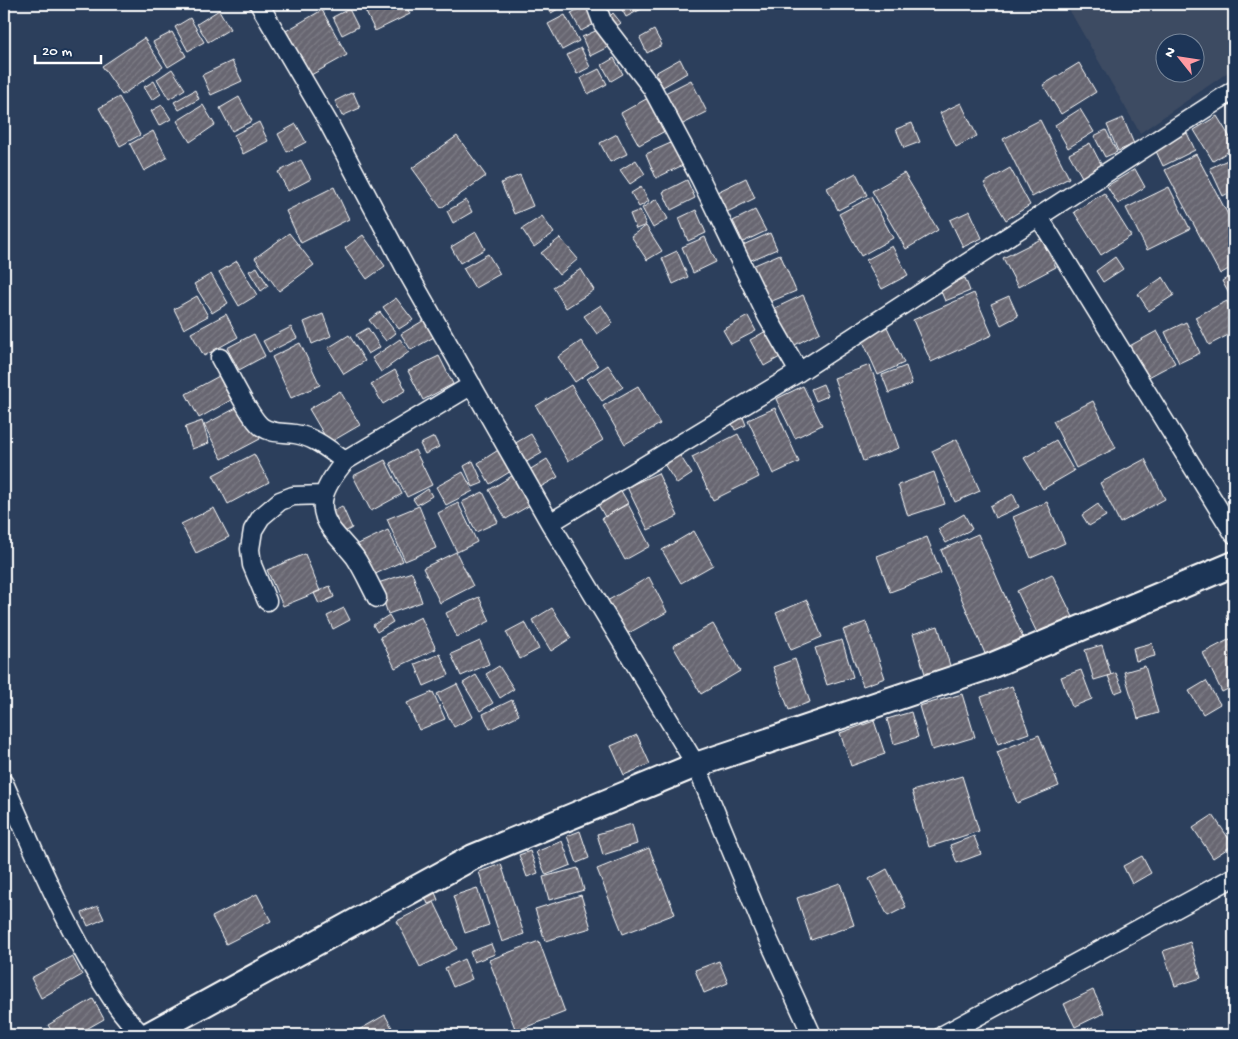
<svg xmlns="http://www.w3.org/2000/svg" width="1238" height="1039" font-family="'Gochi Hand',sans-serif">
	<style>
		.built { fill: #3e4b62; fill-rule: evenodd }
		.building { fill: url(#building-hatch); stroke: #fff }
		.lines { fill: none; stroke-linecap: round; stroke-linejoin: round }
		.street-casing { stroke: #fff; stroke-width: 21 }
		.secondary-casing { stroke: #fff; stroke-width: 28 }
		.street { stroke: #1d3557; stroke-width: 18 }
		.secondary { stroke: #1d3557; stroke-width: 24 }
	</style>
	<defs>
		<pattern id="building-hatch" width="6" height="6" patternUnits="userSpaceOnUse" patternTransform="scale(1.25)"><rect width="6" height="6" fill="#676671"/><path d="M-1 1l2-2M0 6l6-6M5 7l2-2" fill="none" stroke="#7e7d86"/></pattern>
	</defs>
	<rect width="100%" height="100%" fill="#2c3f5c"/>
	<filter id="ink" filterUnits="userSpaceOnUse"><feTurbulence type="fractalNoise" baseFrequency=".02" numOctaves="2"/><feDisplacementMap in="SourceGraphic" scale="10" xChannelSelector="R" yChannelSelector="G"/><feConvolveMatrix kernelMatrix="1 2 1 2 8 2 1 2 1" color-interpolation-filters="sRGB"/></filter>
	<g filter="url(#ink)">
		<path class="built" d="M1066 4H1234V68L1140 133ZM1166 42H1196V72H1166Z"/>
		<path class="building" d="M362 4H405L410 14 375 31Z
			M546 4H567L551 13Z
			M588 4 598 22 581 31 571 13Z
			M630 4H651L626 17 621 8Z
			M349 9 358 27 342 35 333 17Z
			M219 10 230 29 208 42 197 24Z
			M322 10 347 55 311 75 286 31Z
			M613 13 621 23 614 28 607 19Z
			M565 15 579 41 562 50 548 24Z
			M190 18 204 42 188 51 175 27Z
			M600 29 608 47 590 56 582 37Z
			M654 30 662 45 647 53 640 38Z
			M172 32 186 56 168 67 153 42Z
			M144 38 163 67 122 95 102 66Z
			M581 48 590 67 577 74 567 55Z
			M614 58 623 74 611 81 602 65Z
			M680 59 687 73 663 87 655 73Z
			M232 61 242 81 211 95 202 75Z
			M1079 63 1096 92 1061 114 1043 85Z
			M172 69 185 89 169 99 157 79Z
			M599 69 607 84 588 94 581 78Z
			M691 80 707 112 681 125 665 93Z
			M154 81 161 94 152 100 144 87Z
			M195 90 199 99 179 110 174 102Z
			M353 92 360 108 342 116 335 101Z
			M119 97 140 135 120 146 99 108Z
			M239 97 252 121 232 131 220 108Z
			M648 98 665 131 639 145 621 113Z
			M961 103 977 136 956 147 940 113Z
			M162 105 171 119 159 126 151 111Z
			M203 105 215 125 190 142 177 121Z
			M1080 109 1094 132 1068 148 1055 125Z
			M1217 116 1234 144V148L1213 161 1194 130Z
			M1123 118 1134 144 1118 151 1107 125Z
			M1040 120 1069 178 1032 197 1003 139Z
			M259 122 268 141 243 154 234 135Z
			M912 123 920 142 904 148 896 129Z
			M296 124 306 142 287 152 278 134Z
			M1106 130 1117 152 1105 157 1094 136Z
			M153 131 167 158 144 171 130 144Z
			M1187 133 1195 150 1163 166 1155 149Z
			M617 134 627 154 610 162 600 143Z
			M457 136 486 176 441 208 412 168Z
			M673 142 683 165 656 178 646 154Z
			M1090 143 1102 166 1082 177 1069 154Z
			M1196 154 1234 226V266L1220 274 1165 170Z
			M1234 157V190L1223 196 1210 168Z
			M301 160 311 179 288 191 278 172Z
			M636 160 645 174 630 184 620 170Z
			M1010 168 1030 205 1006 220 984 183Z
			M1135 169 1145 187 1118 204 1107 186Z
			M856 173 867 195 838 210 827 188Z
			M904 173 938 230 906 249 872 191Z
			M520 175 533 206 514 214 501 183Z
			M746 178 755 198 727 212 717 192Z
			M687 180 695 198 671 210 663 192Z
			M334 187 349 219 301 243 286 211Z
			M641 187 649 201 639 207 631 193Z
			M1169 187 1190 229 1147 250 1126 208Z
			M1104 193 1131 236 1101 255 1074 212Z
			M871 197 893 238 861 256 839 214Z
			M657 199 668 219 653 228 642 208Z
			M466 200 472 212 453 223 447 211Z
			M640 210 646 225 636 229 630 214Z
			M696 210 706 233 688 241 679 218Z
			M755 210 766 231 743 242 733 221Z
			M970 211 982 238 963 247 950 220Z
			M542 216 554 233 534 247 522 229Z
			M646 226 662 251 647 260 631 236Z
			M476 232 485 249 460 263 451 247Z
			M289 233 314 265 279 291 255 258Z
			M770 233 777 249 749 261 743 245Z
			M363 235 385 266 367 279 345 248Z
			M705 237 716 262 693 273 682 247Z
			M560 238 578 259 559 275 541 253Z
			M1041 239 1056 267 1018 287 1003 258Z
			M892 246 908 275 882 289 866 260Z
			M677 251 688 277 673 284 662 258Z
			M488 254 500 274 475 288 463 268Z
			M780 254 796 291 765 304 750 267Z
			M1115 257 1123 269 1103 282 1096 271Z
			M237 261 257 295 239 306 219 272Z
			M257 267 268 286 261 291 249 271Z
			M581 269 594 290 566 308 553 287Z
			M211 274 228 303 212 313 194 284Z
			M1234 274V303L1222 281Z
			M1163 277 1174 295 1149 311 1138 294Z
			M965 278 970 291 945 301 940 289Z
			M974 293 992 335 931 362 913 320Z
			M803 295 820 332 793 346 775 308Z
			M197 296 208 316 184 329 174 309Z
			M1009 296 1018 316 1001 325 991 304Z
			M396 298 413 320 399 329 383 307Z
			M1227 301 1234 315V332L1209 345 1195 317Z
			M601 305 613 323 597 334 584 316Z
			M380 312 396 333 386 341 369 320Z
			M226 314 238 337 204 356 191 333Z
			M323 314 331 336 312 344 304 322Z
			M431 316 441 333 411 350 401 334Z
			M748 316 756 331 731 344 723 330Z
			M1186 322 1200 353 1179 363 1165 332Z
			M291 327 297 338 269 352 263 341Z
			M887 327 904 363 878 375 862 339Z
			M368 328 380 347 368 354 356 335Z
			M766 331 780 357 764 366 750 340Z
			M1157 331 1175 363 1141 381 1124 349Z
			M254 334 265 356 239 370 227 348Z
			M349 335 365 361 344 374 328 348Z
			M400 339 409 352 381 372 372 358Z
			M581 341 598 366 575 382 558 357Z
			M300 343 320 385 291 398 272 357Z
			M439 356 453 384 423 400 408 371Z
			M608 365 623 387 602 401 587 379Z
			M870 365 899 448 863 461 834 378Z
			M906 366 912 384 889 393 882 375Z
			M395 370 406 390 383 404 371 384Z
			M219 376 231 400 199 418 186 394Z
			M823 384 828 396 816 401 811 389Z
			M571 385 603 440 568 461 536 406Z
			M638 386 660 424 625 444 603 406Z
			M803 386 822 425 795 438 776 399Z
			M340 391 360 425 329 443 309 409Z
			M1093 401 1116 448 1076 468 1053 421Z
			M242 405 260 439 222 459 204 425Z
			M775 408 799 462 773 474 748 420Z
			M741 412 746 425 735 430 729 417Z
			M202 421 209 443 192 449 185 427Z
			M531 434 542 453 523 464 512 445Z
			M738 434 759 477 713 500 692 457Z
			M434 437 439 447 425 454 420 444Z
			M957 439 980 491 955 502 932 451Z
			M1056 440 1074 471 1043 489 1024 458Z
			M503 447 516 468 490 484 478 463Z
			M415 450 432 485 407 497 390 463Z
			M677 451 692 474 677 484 662 461Z
			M254 454 269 482 228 504 213 475Z
			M547 459 558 477 537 489 526 472Z
			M1145 459 1165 499 1120 523 1100 483Z
			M385 460 402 494 371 511 353 476Z
			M473 461 483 483 473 487 464 466Z
			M463 472 473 491 446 505 436 487Z
			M934 472 945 504 908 516 898 485Z
			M658 473 678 516 648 530 627 487Z
			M515 474 532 504 506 519 489 490Z
			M617 484 628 503 605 517 594 497Z
			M428 489 432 496 417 505 413 499Z
			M483 492 498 522 476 532 462 502Z
			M1013 494 1019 507 995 518 990 506Z
			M1047 502 1065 543 1031 558 1013 517Z
			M458 503 477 542 457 552 438 513Z
			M628 504 650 546 625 560 602 518Z
			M1098 504 1106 516 1089 526 1082 515Z
			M342 506 352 528 341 534 331 512Z
			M419 506 436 548 405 561 387 519Z
			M214 508 229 537 196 553 181 524Z
			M964 514 972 529 946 543 938 529Z
			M388 530 403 561 369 577 354 546Z
			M694 531 713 565 681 583 662 550Z
			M978 534 1024 640 986 656 941 550Z
			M927 537 941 573 890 592 877 556Z
			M456 552 473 586 440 603 423 568Z
			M305 554 320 591 283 606 267 570Z
			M412 572 422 602 388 614 378 583Z
			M1052 574 1074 619 1039 637 1017 591Z
			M649 577 667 612 625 635 607 601Z
			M330 586 334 597 319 604 314 593Z
			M479 597 490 621 457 637 446 613Z
			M807 600 822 637 791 650 776 613Z
			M344 608 350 620 333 629 327 616Z
			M552 608 571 638 551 651 532 620Z
			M1234 611V631L1226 615Z
			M389 615 393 622 377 632 373 625Z
			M421 617 436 649 395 668 380 637Z
			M525 622 539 649 520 659 506 632Z
			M866 622 885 678 863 686 843 630Z
			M713 624 740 671 701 694 673 646Z
			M938 626 951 669 926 677 913 634Z
			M1234 637V686L1222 692 1203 653Z
			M842 640 853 677 827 685 815 648Z
			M480 641 489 664 461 676 451 654Z
			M1152 643 1155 656 1136 661 1133 648Z
			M1102 645 1111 675 1094 680 1085 650Z
			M440 654 449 675 424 686 415 664Z
			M795 659 810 702 789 710 773 667Z
			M499 666 514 689 500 698 486 674Z
			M1145 666 1158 713 1138 719 1124 672Z
			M1081 670 1092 699 1072 707 1061 677Z
			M1116 673 1123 690 1115 693 1108 676Z
			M476 675 493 703 480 711 463 683Z
			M1206 681 1220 704 1203 714 1189 691Z
			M457 684 473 717 454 727 437 694Z
			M1012 686 1029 733 998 744 981 697Z
			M433 692 445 719 419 730 407 703Z
			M962 694 975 737 932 750 919 706Z
			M512 700 519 715 490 729 483 714Z
			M911 712 918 737 894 744 887 719Z
			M874 721 885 754 851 766 840 733Z
			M637 735 650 764 624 775 611 746Z
			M1039 735 1059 786 1017 803 997 752Z
			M962 776 979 831 929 847 912 791Z
			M1213 815 1233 845 1213 858 1193 828Z
			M632 824 637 844 603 855 597 834Z
			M580 831 589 858 577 863 567 836Z
			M974 836 981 854 957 863 950 845Z
			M562 841 571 865 546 875 536 852Z
			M649 848 675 914 623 934 597 869Z
			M530 851 538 873 527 877 519 855Z
			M1142 856 1151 873 1132 884 1123 866Z
			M501 864 524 934 502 942 479 872Z
			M578 868 584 890 549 900 543 877Z
			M887 869 906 907 888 916 869 879Z
			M840 883 854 925 811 940 797 898Z
			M432 885 438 900 428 904 422 890Z
			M477 888 489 925 465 933 453 896Z
			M257 894 271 921 226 944 212 917Z
			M581 895 591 928 545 941 535 909Z
			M434 902 457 949 420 967 397 921Z
			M98 906 104 919 88 926 82 913Z
			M539 941 565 1012 516 1031 489 960Z
			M1190 942 1201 978 1175 986 1163 951Z
			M491 944 495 954 474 962 470 952Z
			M72 956 82 975 41 998 31 978Z
			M464 959 472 979 453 987 445 968Z
			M719 961 728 983 704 993 695 970Z
			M1093 990 1104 1013 1075 1027 1064 1004Z
			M93 999 104 1019 76 1035H54L48 1025Z
			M385 1015 396 1035H359L357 1031Z
			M1093 1027 1096 1035H1071Z"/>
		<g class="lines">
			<g class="street-casing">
				<path id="street" d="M259 4 328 122 409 275 550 523 696 765 765 932 812 1035
					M597 8 603 24 652 88 700 178 767 316 799 372
					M1039 217 1234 534
					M220 358C228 372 251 420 262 427 272 434 283 432 295 434 315 437 329 450 345 461
					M550 523 799 372 1234 90
					M377 598C370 585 363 569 355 557 348 548 339 539 332 530 312 504 328 482 345 461L472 385
					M267 601 252 565 250 549 253 530 261 517 280 501 293 496 324 495
					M4 783C37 859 70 937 117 1006 124 1016 133 1026 142 1035
					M943 1035 1234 877"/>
			</g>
			<g class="secondary-casing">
				<path id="secondary" d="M148 1035 473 857 696 765 988 667 1234 564"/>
			</g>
			<use href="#street" class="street"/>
			<use href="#secondary" class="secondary"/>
		</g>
	</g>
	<rect width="1238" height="1039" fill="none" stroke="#1d3557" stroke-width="20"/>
	<rect x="10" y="10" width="1218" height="1019" fill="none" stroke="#fff" stroke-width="2" filter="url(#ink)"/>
	<g transform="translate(1180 58) rotate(300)"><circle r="24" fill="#1d3557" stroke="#77869a"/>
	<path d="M0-4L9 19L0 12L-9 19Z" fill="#ff9aa2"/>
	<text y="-8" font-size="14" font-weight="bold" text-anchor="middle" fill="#ffffff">N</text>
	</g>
	<path d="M35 55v8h66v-8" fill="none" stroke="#ffffff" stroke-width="2.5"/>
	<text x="42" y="55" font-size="15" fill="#ffffff" stroke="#1d3557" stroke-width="4" paint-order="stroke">20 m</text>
</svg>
